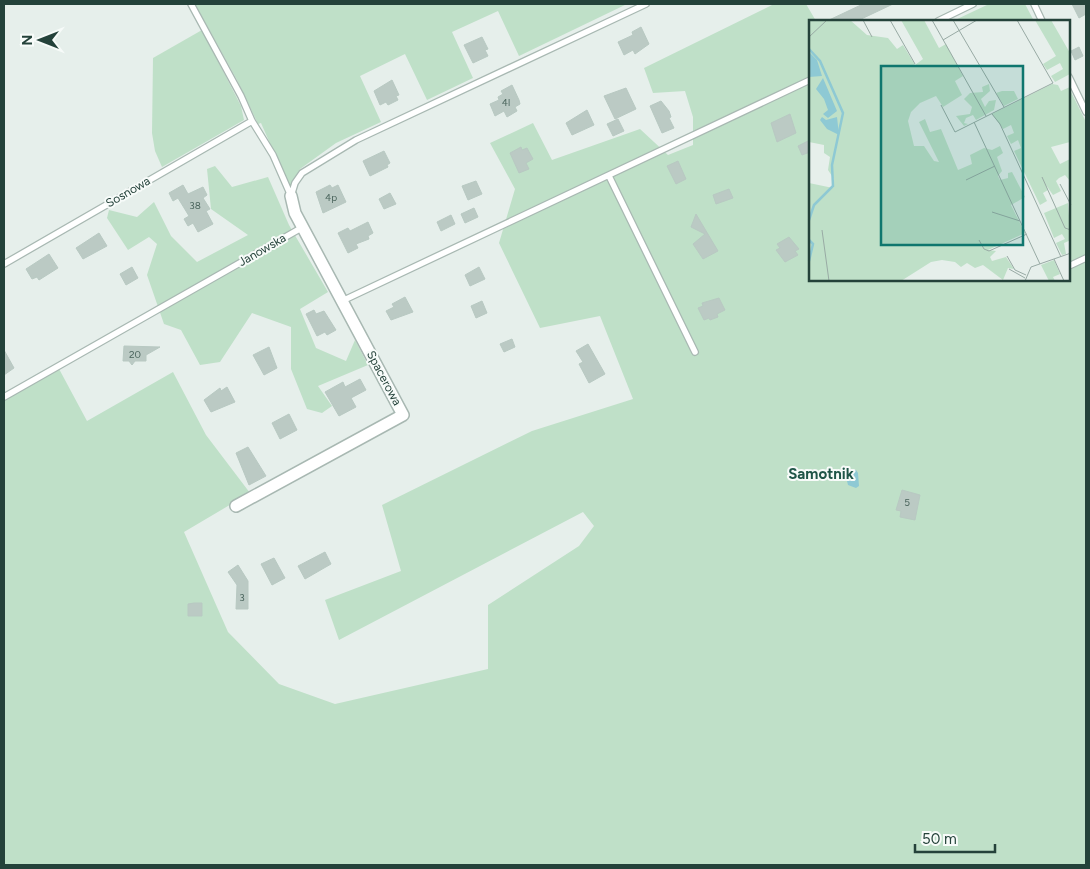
<svg xmlns="http://www.w3.org/2000/svg" width="1090" height="869" font-family="Figtree,sans-serif">
	<style>
		.green { fill: #bfe0c8 }
		.water { fill: #8ec9d4 }
		.building { fill: #bbcac4; stroke: #b8c9c2 }
		.lines { fill: none; stroke-linecap: round; stroke-linejoin: round }
		.lane-casing { stroke: #a8b8b2; stroke-width: 8 }
		.street-casing { stroke: #a8b8b2; stroke-width: 14 }
		.lane { stroke: #fff; stroke-width: 5.5 }
		.street { stroke: #fff; stroke-width: 11 }
		.labels { text-anchor: middle; dominant-baseline: central; stroke-width: 4; stroke-linejoin: round; paint-order: stroke }
		.number-label { font-size: 10px; fill: #4a645c }
		.street-label { font-size: 12px; fill: #24423a; stroke: #f7fbf9 }
		.quarter-label { font-size: 15px; font-weight: bold; fill: #1f5548; stroke: #f7fbf9 }
		.inset-river { fill: none; stroke: #8ec9d4; stroke-width: 2.5 }
		.inset-road { fill: none; stroke: #98aaa4; stroke-width: 1 }
		.view { fill: #0f766e; fill-opacity: 0.15; stroke: #0f766e; stroke-width: 2.5 }
		.inset-edge { fill: none; stroke: #24423a; stroke-width: 2.5 }
	</style>
	<rect width="100%" height="100%" fill="#e6efeb"/>
	<path class="green" d="M195 4H627L519 56 498 11 452 32 473 78 427 100 405 54 360 76 381 122 336 143 300 169 290 189 261 123 258 124 237 80Z
		M774 4H806L816 21H810V280H1069V88L1086 122V865H4V397L58 367 87 421 173 372 206 435 250 493 184 532 228 632 279 684 335 704 488 669V605L579 546 594 526 583 512 339 640 325 600 401 571 382 505 532 431 633 399 600 316 540 328 499 243 515 189 490 143 533 123 552 160 640 129 668 155 693 145V117L685 91 653 93 644 68Z
		M989 4H1025L1034 21H953Z
		M202 30 241 106 244 120 162 167 155 151 152 133 153 58Z
		M215 166 232 187 268 177 289 225 328 292 300 309 316 348 346 361 355 340 368 365 318 386 332 406 322 413 307 409 291 369V327L252 313 220 362 200 365 181 330 164 324 147 275 157 244 149 237 128 250 107 218 109 210 137 217 154 202 171 236 197 262 248 235 211 209 207 169Z"/>
	<path class="water" d="M849 470H856L858 473 859 486 856 488 848 485 846 477Z"/>
	<path class="building" d="M863 4H893L857 21H827Z
		M1072 4H1086V14L1079 18Z
		M641 27 649 44 635 54 633 50 624 55 618 42 633 35 632 32Z
		M482 37 488 49 485 50 488 56 473 63 464 45Z
		M1079 47 1083 56 1075 60 1071 51Z
		M392 80 399 95 396 96 398 100 388 105 386 102 380 105 374 91Z
		M512 85 519 100 520 104 515 107 517 111 507 117 504 111 495 116 490 104 499 100 498 97 503 94 501 91Z
		M626 88 636 109 615 119 604 96Z
		M661 101 669 111 671 117 669 118 674 128 662 133 650 106Z
		M587 110 594 125 572 135 566 123Z
		M790 114 796 133 777 142 771 123Z
		M618 119 624 131 613 136 607 124Z
		M810 140V152L802 155 798 146Z
		M521 147 522 150 527 148 533 159 526 163 529 169 519 173 510 153Z
		M384 151 390 163 387 165 388 167 370 176 363 161Z
		M678 161 686 179 676 184 667 166Z
		M476 181 482 194 468 200 462 186Z
		M183 185 188 194 203 187 207 195 203 198 210 209 206 211 213 224 198 232 193 223 188 226 184 219 189 216 178 198 173 201 169 193Z
		M330 185 332 188 338 185 346 202 323 213 316 192Z
		M729 189 733 198 716 204 713 195Z
		M390 193 396 204 384 209 379 199Z
		M474 208 478 217 465 223 461 214Z
		M696 214 718 251 703 259 693 244 705 234 691 227Z
		M451 215 455 224 441 231 437 222Z
		M368 222 373 233 368 236 369 239 356 244 358 248 348 253 338 233 348 228 350 231Z
		M99 233 107 246 83 259 76 248Z
		M789 237 799 249 795 251 798 255 785 262 776 250 780 248 777 244Z
		M49 254 58 268 39 280 37 277 32 279 26 269Z
		M132 267 138 278 126 285 120 274Z
		M479 267 485 279 470 286 465 275Z
		M405 297 413 312 391 320 386 311 394 307 392 304Z
		M719 298 725 310 717 314 718 317 710 320 709 318 704 320 698 308 703 306 702 303Z
		M482 301 487 313 476 318 471 306Z
		M314 310 316 314 324 311 336 330 327 335 325 332 317 336 306 314Z
		M512 339 515 347 504 352 500 344Z
		M588 344 605 374 589 383 579 364 583 362 576 351Z
		M124 346 160 347 146 355V361H135L132 365 129 361H123Z
		M269 347 277 368 264 375 253 355Z
		M4 350 14 368 4 375Z
		M360 379 366 390 351 398 356 407 339 416 325 392 343 382 345 387Z
		M227 387 235 402 211 412 204 400 220 388 221 391Z
		M289 414 297 430 280 439 272 423Z
		M248 447 266 476 249 485 236 453Z
		M902 490 920 495 915 520 900 517 901 511 896 510Z
		M325 552 331 564 305 579 298 566Z
		M274 558 285 578 272 585 261 564Z
		M238 565 248 581V609H236L237 585 228 572Z
		M194 603H202V616H188V604Z"/>
	<g class="lines">
		<g class="lane-casing">
			<path id="lane" d="M191 4 241 96 252 121 273 155 291 196
				M1034 4 1042 21
				M938 21 973 4
				M1069 77 1086 112
				M609 176 695 352
				M291 196 295 183 302 173 356 140 646 4
				M4 264 252 121
				M1069 266 1086 258
				M342 301 810 80
				M4 397 303 227"/>
		</g>
		<g class="street-casing">
			<path id="street" d="M236 506 403 415 295 213 291 196"/>
		</g>
		<use href="#lane" class="lane"/>
		<use href="#street" class="street"/>
	</g>
	<g class="labels">
		<g class="number-label">
			<text x="506" y="102">4l</text>
			<text x="331" y="197">4p</text>
			<text x="195" y="205">38</text>
			<text x="135" y="354">20</text>
			<text x="907" y="502">5</text>
			<text x="242" y="597">3</text>
		</g>
		<g class="street-label">
			<text transform="translate(128 192) rotate(-30)">Sosnowa</text>
			<text transform="translate(262 250) rotate(-30)">Janowska</text>
			<text transform="translate(384 378) rotate(62)">Spacerowa</text>
		</g>
		<g class="quarter-label">
			<text x="821" y="474">Samotnik</text>
		</g>
	</g>
	<g transform="translate(809 20)">
		<rect width="261" height="261" fill="#e6efeb"/>
		<path d="M0 0H41L58 15 79 18 88 29 94 25 106 45 114 39 92 0H115L130 28 137 24 154 56 146 61 153 75 134 87 127 76 111 83 102 92 99 101 105 126H115L125 141 130 142 110 102 116 99 121 112 132 109 149 150 163 144 161 135 175 128 183 130 191 126 194 133 188 137 193 151 189 156 191 160 199 158V153L203 152 216 177 202 185 216 213 179 230 187 231 181 237 183 241 197 237 205 249 199 248 194 260 174 245 166 248 158 243 152 247 146 242 133 240 122 242 92 261H0V163L24 168 25 159 19 150 21 137 15 133V125L0 122ZM226 0H242L261 33V54L246 62 242 56 254 49 251 43 238 50 234 44 247 36ZM180 64 181 71 172 79 176 87 180 81 187 80 185 90 167 100 164 95 157 98 155 103 159 104 155 106 147 96 161 94 163 87 155 79 161 73 174 72 173 67ZM243 64 249 65 252 71 261 67V122L242 127 251 144 261 139V161L256 155 250 158 247 161 252 171 244 175 237 165 239 170 234 173 238 181 231 185 205 131 212 128 209 120 202 124 198 116 205 113 202 105 194 109 183 94ZM193 71H205L209 79 195 86 187 73ZM259 183 262 220 255 223 257 234 253 235 247 223 256 219 253 214 245 218 235 193ZM245 240 251 254 244 257 246 261H240L232 245Z" fill="#bfe0c8"/>
		<path d="M0 32 8 40 13 56 0 57ZM14 58 28 91 19 98 14 94 19 90 15 79 7 69ZM13 97 17 100 28 97 30 115 18 109 11 100Z" fill="#8ec9d4"/>
		<path class="inset-river" d="M0 29 11 41 34 93 23 145 24 166 5 185 0 200M0 220 4 224 0 241"/>
		<path class="inset-road" d="M54 0 63 17M81 0 106 44M123 0 177 96M144 0 195 87M0 17 18 0M134 20 168 0M132 85 146 112 244 63 208 0M183 94 191 104 252 237M165 102 231 244M233 157 256 208 262 210M157 160 186 146M251 164 262 185M183 192 211 201M13 210 20 261M170 220 175 229 180 231 218 214M198 236 206 250 217 255M245 239 255 261M200 249 216 258M216 261 222 247 262 233"/>
		<path class="view" d="M72 46H214V225H72Z"/>
		<rect width="261" height="261" class="inset-edge"/>
	</g>
	<rect width="1090" height="869" fill="none" stroke="#24423a" stroke-width="10"/>
	<g transform="translate(40 40) rotate(270)" stroke="#f7fbf9" stroke-width="4" paint-order="stroke">
	<path d="M0-4L9 19L0 12L-9 19Z" fill="#24423a"/>
	<text y="-8" font-size="14" font-weight="bold" text-anchor="middle" fill="#24423a">N</text>
	</g>
	<path d="M915 844v8h80v-8" fill="none" stroke="#24423a" stroke-width="2.5"/>
	<text x="922" y="844" font-size="15" fill="#24423a" stroke="#f7fbf9" stroke-width="4" paint-order="stroke">50 m</text>
</svg>
